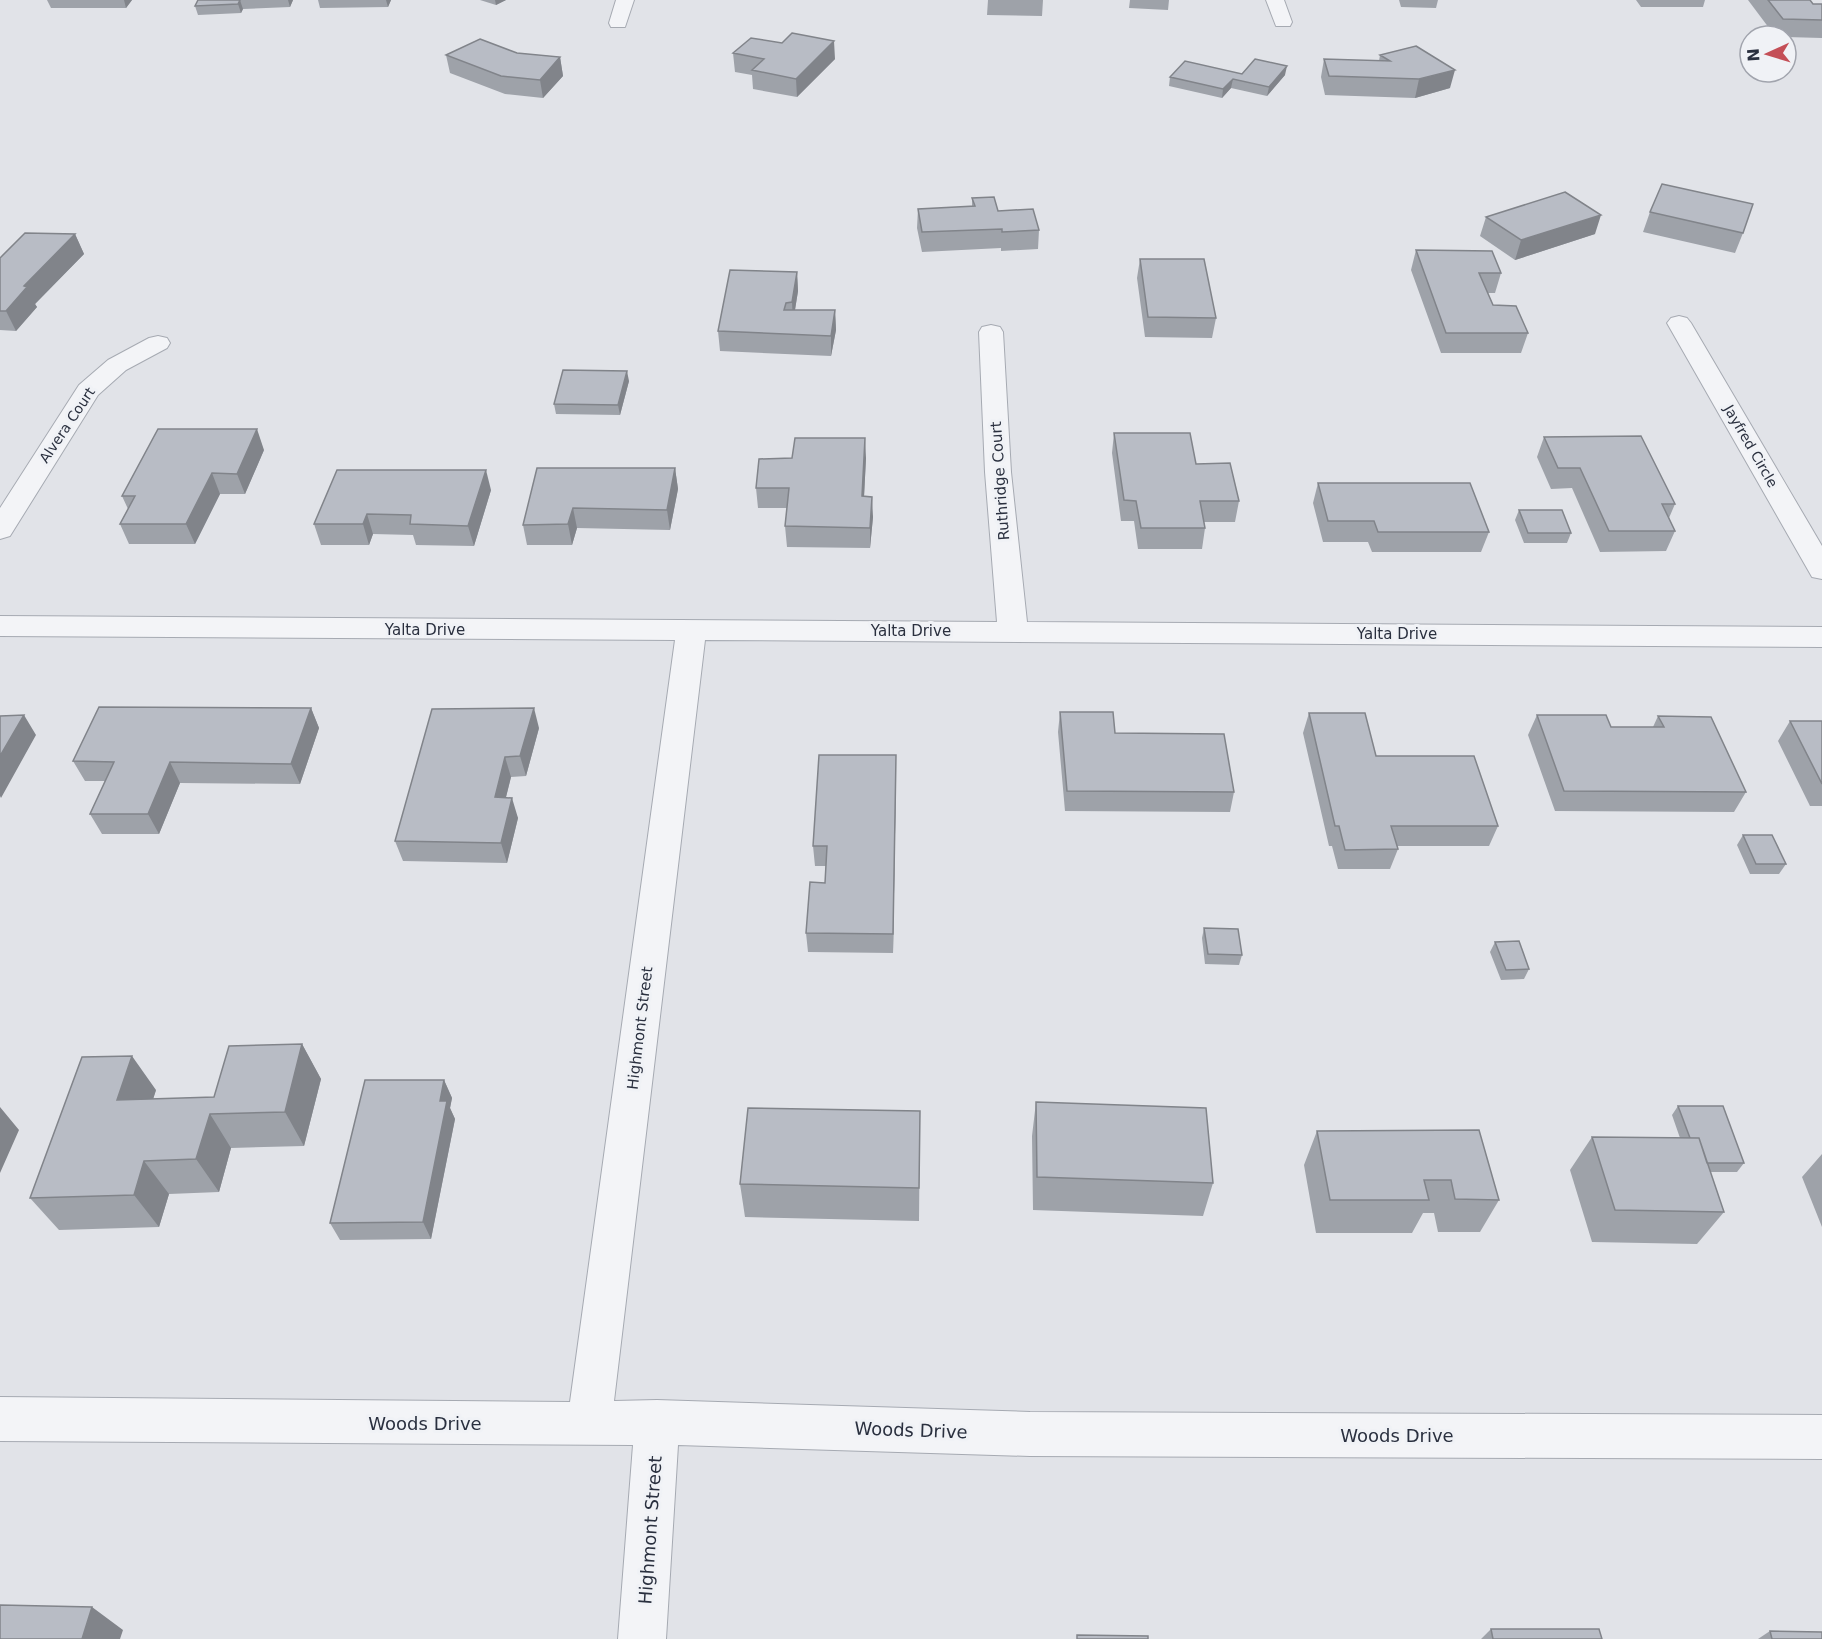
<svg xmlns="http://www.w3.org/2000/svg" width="1822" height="1639" font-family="'DejaVu Sans',sans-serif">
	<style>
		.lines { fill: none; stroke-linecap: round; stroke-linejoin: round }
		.street-casing { stroke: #a6aab2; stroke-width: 2 }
		.street { fill: #f3f4f7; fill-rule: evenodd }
		.wall { fill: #9ea2a9 }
		.shaded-wall { fill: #81848a }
		.building { fill: #b8bcc5; stroke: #81848a; stroke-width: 1.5 }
		.labels { text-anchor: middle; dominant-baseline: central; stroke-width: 6; stroke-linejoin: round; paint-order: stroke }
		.far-street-label { font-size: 14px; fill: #2a303f; stroke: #f0f2f6 }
		.street-label { font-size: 15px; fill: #2a303f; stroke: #f0f2f6 }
		.near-street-label { font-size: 18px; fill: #2a303f; stroke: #f0f2f6 }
	</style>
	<rect width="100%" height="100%" fill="#e1e3e8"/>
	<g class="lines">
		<g class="street-casing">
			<path id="street" d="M616 0H634L625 27H611L609 23Z
				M1266 0H1284L1292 22 1290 26H1276Z
				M1679 316 1687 318 1691 323 1822 546V579L1812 577 1808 570 1667 323 1671 318Z
				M991 325 1000 327 1003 332 1011 472 1027 622 1822 627V647L705 640 614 1401 657 1400 1030 1412 1822 1415V1459L1030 1456 678 1445 666 1639H618L633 1445 0 1441V1397L570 1402 675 640 0 636V616L997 622 985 472 979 332 982 327Z
				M158 336 167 338 170 343 167 348 126 370 98 395 10 536 0 539V508L79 385 108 360 149 338Z"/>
		</g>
		<use href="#street" class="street"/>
	</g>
	<path class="wall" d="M47 0H132L126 8H51Z
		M198 0H293L290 7 243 9 241 13 198 15 195 6Z
		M318 0H391L388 7 320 8Z
		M480 0H506L496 5Z
		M988 0H1043L1042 16 987 15Z
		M1130 0H1169L1168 10 1129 8Z
		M1399 0H1438L1436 8 1401 7Z
		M1636 0H1705L1703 7H1641Z
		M1748 0H1810L1813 4H1822V38L1786 37V36H1775Z
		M517 53 560 57 563 76 543 98 505 94 450 73 446 55Z
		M733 53 835 59 797 97 753 89 752 75 735 72Z
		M1380 55 1450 88 1415 98 1325 95 1321 77 1324 59 1379 61Z
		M1242 74 1285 75 1267 96 1231 88 1222 98 1169 86 1170 77Z
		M972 198 998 211 1039 230 1038 249 1001 251V248L922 252 917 228 918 209 972 207Z
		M1650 212 1743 233 1735 253 1643 232Z
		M1486 217 1595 234 1515 260 1480 236Z
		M75 234 84 254 35 304 37 307 16 331 0 330V258Z
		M1416 250 1501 273 1495 293H1488L1493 305 1528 333 1521 353H1441L1411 270Z
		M1140 259 1216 318 1212 338 1145 337 1137 278Z
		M797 272 798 291 795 310H835L836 330 831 356 720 351 718 331Z
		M629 381 620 415 556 414 554 404Z
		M1114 433 1196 464 1239 501 1235 522H1204L1205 528 1202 549H1138L1134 521H1121L1112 453Z
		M1544 437 1675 504 1669 518 1675 531 1666 551 1600 552 1572 488 1551 489 1537 457Z
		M264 450 245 494H220L195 544H129L120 524 128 509 122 496Z
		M866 458 864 496 873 517 870 548 787 547 785 526 787 508H758L756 488Z
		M675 468 678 489 670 530 577 528 572 545H527L523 525Z
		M1318 483 1489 532 1481 552H1372L1368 542H1323L1313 503Z
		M491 490 474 546 416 545 413 535 373 534 369 545H321L314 524Z
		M1519 510 1571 533 1567 543H1524L1515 520Z
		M311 708 319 728 300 784 180 783 159 834H102L90 814 105 781H85L73 761Z
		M1060 712 1115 733 1234 792 1230 812 1065 811 1058 732Z
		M1309 713 1376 756 1498 826 1489 846H1397L1398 849 1390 869H1338L1332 846H1329L1303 733Z
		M1537 715 1611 727H1653L1658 716 1746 792 1734 812 1555 811 1528 735Z
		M1790 721H1822V806H1810L1778 741Z
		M539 728 526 776 511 777 506 797 518 818 507 863 403 861 395 841Z
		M896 775 893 953 808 952 806 933 825 883 826 866H815L813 846Z
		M1743 835 1786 864 1779 874H1750L1737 845Z
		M1204 928 1242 955 1239 965 1205 964 1202 938Z
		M1495 942 1529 969 1524 979 1501 980 1490 952Z
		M302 1044 321 1079 304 1146 231 1148 219 1192 169 1194 159 1227 59 1230 30 1198 156 1090 153 1099 214 1097Z
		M444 1080 452 1098 450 1108 455 1119 431 1239 340 1240 330 1223Z
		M1036 1102 1213 1183 1203 1216 1033 1210 1032 1136Z
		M1678 1106 1744 1163 1737 1172H1710L1724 1212 1697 1244 1592 1242 1570 1170 1592 1137 1680 1138 1672 1115Z
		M920 1111 919 1221 745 1217 740 1184Z
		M1479 1130 1499 1200 1480 1232H1438L1434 1213H1423L1412 1233H1316L1304 1165 1317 1131Z
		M1822 1154V1227L1802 1177Z
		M1491 1629 1602 1639H1481Z
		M1770 1631 1822 1639H1758Z"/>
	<path class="shaded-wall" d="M124 0H132L126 8Z
		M240 0 243 9 241 13 238 4Z
		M288 0H293L290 7Z
		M386 0H391L388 7Z
		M495 0H506L496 5Z
		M834 41 835 59 797 97 796 79Z
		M560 57 563 76 543 98 540 80Z
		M1287 66 1285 75 1267 96 1269 87Z
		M1455 70 1450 88 1415 98 1419 79Z
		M1233 79 1231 88 1222 98 1223 89Z
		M1601 215 1595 234 1515 260 1521 240Z
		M75 234 84 254 35 304 37 307 16 331 6 311 24 286Z
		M797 272 798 291 793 322 792 302Z
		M835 310 836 330 831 356V336Z
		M627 371 629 381 620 415 618 405Z
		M257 429 264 450 245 494 237 474Z
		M865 438 866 458 863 517 862 496Z
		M675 468 678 489 670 530 667 510Z
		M486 470 491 490 474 546 468 526Z
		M212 473 220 494 195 544 186 524Z
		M872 497 873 517 870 548V528Z
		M573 508 577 528 572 545 568 524Z
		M367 514 373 534 369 545 363 524Z
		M311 708 319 728 300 784 291 764Z
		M534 708 539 728 526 776 520 756Z
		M24 715 36 735 1 798 0 796V756Z
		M896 755V775L893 953V934Z
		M505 757 511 777 501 817 495 797Z
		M170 762 180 783 159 834 148 814Z
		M512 798 518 818 507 863 501 843Z
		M302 1044 321 1079 304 1146 285 1112Z
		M132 1056 156 1090 142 1134 117 1100Z
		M444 1080 452 1098 450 1108 455 1119 431 1239 423 1222 440 1101Z
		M0 1107 19 1130 0 1173Z
		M210 1114 231 1148 219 1192 196 1159Z
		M144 1161 169 1194 159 1227 134 1195Z
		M92 1607 123 1630 120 1639H82Z"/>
	<path class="building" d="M198 0H240L238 4 195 6Z
		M1768 0H1810L1813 4H1822V20L1783 19Z
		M792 33 834 41 796 79 752 70 764 59 733 53 751 38 782 43Z
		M480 39 517 53 560 57 540 80 501 76 446 55Z
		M1416 46 1455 70 1419 79 1329 76 1324 59 1390 61 1380 55Z
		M1255 59 1287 66 1269 87 1233 79 1223 89 1170 77 1185 61 1242 74Z
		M1662 184 1753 204 1743 233 1650 212Z
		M1565 192 1601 215 1521 240 1486 217Z
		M994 197 998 211 1033 209 1039 230 1002 232V229L922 232 918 209 975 206 972 198Z
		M25 233 75 234 24 286 27 287 6 311H0V258Z
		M1416 250 1492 251 1501 273H1479L1493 305 1516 306 1528 333H1446Z
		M1140 259H1204L1216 318 1148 317Z
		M730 270 797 272 792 302 786 303 784 310H835L831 336 718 331Z
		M563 370 627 371 618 405 554 404Z
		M158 429H257L237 474 212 473 186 524H120L135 496H122Z
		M1114 433H1190L1196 464 1230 463 1239 501H1200L1205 528H1141L1136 501 1124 500Z
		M1641 436 1675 504H1662L1675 531H1609L1580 468H1558L1544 437Z
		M795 438H865L862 496 872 497 870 528 785 526 789 488H756L759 459 792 458Z
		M537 468H675L667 510 573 508 568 524 523 525Z
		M337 470H486L468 526 410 524 411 515 367 514 363 524H314Z
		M1318 483H1470L1489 532H1378L1374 521H1328Z
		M1519 510H1562L1571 533H1528Z
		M99 707 311 708 291 764 170 762 148 814H90L114 762 73 761Z
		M534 708 520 756 505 757 495 797 512 798 501 843 395 841 432 709Z
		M1060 712H1113L1115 733 1224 734 1234 792 1067 791Z
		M1309 713H1365L1376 756H1474L1498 826H1391L1398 849 1345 850 1339 826H1335Z
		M24 715 0 756V716Z
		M1537 715H1606L1611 727H1664L1658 716 1711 717 1746 792 1564 791Z
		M1790 721H1822V784Z
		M819 755H896L893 934 806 933 810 882 825 883 827 846H813Z
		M1743 835H1772L1786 864H1756Z
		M1204 928 1238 929 1242 955 1208 954Z
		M1519 941 1529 969 1506 970 1495 942Z
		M302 1044 285 1112 210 1114 196 1159 144 1161 134 1195 30 1198 82 1057 132 1056 117 1100 214 1097 229 1046Z
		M365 1080H444L440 1101H447L423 1222 330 1223Z
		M1036 1102 1206 1108 1213 1183 1037 1177Z
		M1678 1106H1723L1744 1163H1707L1699 1138H1690Z
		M748 1108 920 1111 919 1188 740 1184Z
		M1479 1130 1499 1200 1455 1199 1451 1180H1424L1429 1200H1330L1317 1131Z
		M1592 1137 1699 1138 1724 1212 1615 1210Z
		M0 1605 92 1607 82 1639H0Z
		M1491 1629H1599L1602 1639H1493Z
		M1770 1631 1822 1632V1639H1772Z
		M1077 1635 1148 1636V1639H1077Z"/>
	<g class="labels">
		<g class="far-street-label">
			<text transform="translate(67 425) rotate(-56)">Alvera Court</text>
			<text transform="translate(1751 446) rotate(60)">Jayfred Circle</text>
		</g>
		<g class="street-label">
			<text transform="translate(1000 481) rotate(-94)">Ruthridge Court</text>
			<text x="425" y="630">Yalta Drive</text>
			<text x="911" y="631">Yalta Drive</text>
			<text x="1397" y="634">Yalta Drive</text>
			<text transform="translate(640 1028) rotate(-83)">Highmont Street</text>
		</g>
		<g class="near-street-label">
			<text x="425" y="1423">Woods Drive</text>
			<text transform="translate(911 1430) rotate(2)">Woods Drive</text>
			<text x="1397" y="1435">Woods Drive</text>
			<text transform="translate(650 1530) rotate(-86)">Highmont Street</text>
		</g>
	</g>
	<g transform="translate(1768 54) rotate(266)"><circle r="28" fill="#f0f2f6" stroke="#a1a4ad" stroke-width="1.5"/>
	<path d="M0-4.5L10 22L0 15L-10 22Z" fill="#c44f57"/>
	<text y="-9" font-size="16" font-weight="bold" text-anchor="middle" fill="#2a303f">N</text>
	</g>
</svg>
